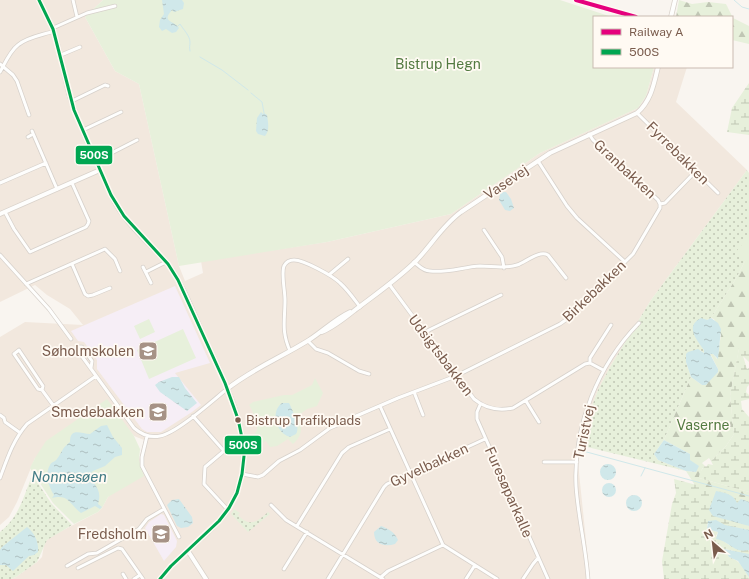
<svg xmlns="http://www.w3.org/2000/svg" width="749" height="579" font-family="'Public Sans',sans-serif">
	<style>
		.residential { fill: #f2e8de }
		.education { fill: #f6eef6 }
		.grass { fill: url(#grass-dots) }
		.forest { fill: url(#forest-firs) }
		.wetland { fill: url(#wetland-marsh) }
		.green { fill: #e7f0db }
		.water { fill: url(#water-ripples) }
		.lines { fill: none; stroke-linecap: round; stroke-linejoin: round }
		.stream { stroke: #d0e8ea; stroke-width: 1 }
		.street-casing { stroke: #d7d1cb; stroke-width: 4.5 }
		.secondary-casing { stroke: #d9d2cb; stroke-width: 5.5 }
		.street { stroke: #fefefd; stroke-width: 3 }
		.secondary { stroke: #fefefd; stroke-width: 4 }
		.bus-1-casing { stroke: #fffaf3; stroke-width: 6 }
		.bus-1 { stroke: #00a651; stroke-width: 3 }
		.rail-1-casing { stroke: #fffaf3; stroke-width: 7 }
		.rail-1 { stroke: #e5007d; stroke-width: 4 }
		.bus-dot { fill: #7a5c4d; stroke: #fffaf3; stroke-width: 1.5 }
		.labels { text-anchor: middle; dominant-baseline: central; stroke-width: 3.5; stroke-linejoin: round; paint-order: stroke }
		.bus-label { font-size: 13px; fill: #7a5c4d; stroke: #fffaf3; text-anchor: start }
		.park-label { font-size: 14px; fill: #537a41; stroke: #fffaf3 }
		.street-label { font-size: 14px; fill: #7a5c4d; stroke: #fffaf3 }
		.poi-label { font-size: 14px; fill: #7a5c4d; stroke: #fffaf3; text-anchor: end }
		.water-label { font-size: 15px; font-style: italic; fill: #437c86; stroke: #fffaf3 }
		.line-badge { stroke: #fffaf3; stroke-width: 1.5 }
		.badge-label { font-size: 11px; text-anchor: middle; font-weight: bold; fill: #fff }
	</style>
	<defs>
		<pattern id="grass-dots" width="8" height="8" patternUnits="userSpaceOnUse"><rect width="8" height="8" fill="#e7f0db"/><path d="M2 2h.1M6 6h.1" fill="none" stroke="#c0c6b4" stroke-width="1.8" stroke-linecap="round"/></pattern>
		<pattern id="forest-firs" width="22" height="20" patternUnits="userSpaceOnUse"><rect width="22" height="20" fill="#e7f0db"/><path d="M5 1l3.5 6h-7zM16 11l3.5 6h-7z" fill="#c0c6b4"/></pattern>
		<pattern id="wetland-marsh" width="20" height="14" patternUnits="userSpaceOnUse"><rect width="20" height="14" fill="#e7f0db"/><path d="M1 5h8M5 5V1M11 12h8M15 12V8" fill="none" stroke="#c0c6b4"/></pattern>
		<pattern id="water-ripples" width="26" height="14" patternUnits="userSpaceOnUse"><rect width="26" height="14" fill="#d0e8ea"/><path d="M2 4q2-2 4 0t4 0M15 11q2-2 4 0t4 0" fill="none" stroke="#aebfc0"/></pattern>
	</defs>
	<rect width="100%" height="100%" fill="#f9f5f0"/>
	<path class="residential" d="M0 0H103L85 17 115 71 139 84 179 266 185 281 203 273 201 261 327 242 451 214 540 153 638 108 646 96 654 67H687L676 102 747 170 651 300 610 367 598 390 588 417 583 446 578 463 590 579H11L16 577 37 562 42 557 44 545 47 540 52 536 98 512 102 508 108 497 141 470 139 460 144 440 134 436 129 430 35 458 17 502 9 517 0 525V337L25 322 83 325 70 309 47 295 35 285 0 302Z"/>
	<path class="education" d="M175 286 210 363 175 373 201 405 192 412 161 432H147L142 429 97 369V360L84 342 78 341 71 331Z
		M161 514 164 515 177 541 176 547 164 561 145 528 149 522Z"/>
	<path class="grass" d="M747 170 749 173V253L737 277 711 318 707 320H703L694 333 704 350V353L700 350 686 362 691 377 664 440 654 454 658 460 686 471 583 446 588 417 598 390 610 367 651 300Z
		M34 477 51 503 72 525 47 540 37 562 16 577 11 579H0V532C18 518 23 499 31 478Z
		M234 509 240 513 238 515C249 527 256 523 268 512L270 514 248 532 231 514Z"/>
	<path class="forest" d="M679 0 692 4 708 2 726 4 733 18 749 26V44L732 40V17H676Z
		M749 253V349H739L730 396 734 434 726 446 711 461 709 458 702 463 705 466 702 469 699 478 749 492V502L741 499 747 526H749V530L733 527 749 551V554H747L749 579 703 498 686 471 696 472 690 460V454L664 440 691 377 702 385 718 372V369L710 353 713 354 717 359 721 335 714 319 711 318 737 277Z"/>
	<path class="wetland" d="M749 83V135L727 132 732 108Z
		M739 348 749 349V362L743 356 747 369 749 368V385L747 387 746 392 749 395V399L741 401 742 409 749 417V492L699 478C699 473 702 469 705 466L706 467 708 464 713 465 711 461 726 446 734 434 730 396Z
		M674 479 749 499V502L741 499 737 503C733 494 726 493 716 491L709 510 749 526V530L725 525 716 520 707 524V529L718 532 716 536 735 549 748 550 749 554H747L725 549 729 557C742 562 743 567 749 579H664L662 561 672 504 676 493Z"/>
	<path class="green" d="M103 0H560L612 17H594V67H654L646 96 638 108 540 153 451 214 327 242 179 266 139 84 115 71 85 17Z
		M749 236V263L735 253Z
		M149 319 155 332 140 339 134 326Z
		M183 329 196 358 149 379 137 350Z
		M315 378 323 393 317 406 307 409 299 415C302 427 303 435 293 444L288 439 277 446 270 447 266 441 254 447 251 437C253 435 256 433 257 430 258 425 252 408 249 405L253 402 284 395H292L312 385Z
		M107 399 134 436 140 449 139 460 144 476 108 497 102 508 98 512 74 524 53 503 30 468 35 458 46 441Z"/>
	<path class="water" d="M162 0H182L184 3 183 9 174 12 172 10C161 22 173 20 179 28L176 32 172 33 166 29 162 31 159 27 160 20 164 14Z
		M261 112 263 114 264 113 267 115C268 122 270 130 265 136L258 134 256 131 257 118Z
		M503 192H506L511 199 514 208 510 211 505 210 499 200 500 194Z
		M701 318 707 320 711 318 718 323 721 329 718 359 713 354H710L718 369V372L706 385H702L691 377 686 362V354L688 352 698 349 704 353V350C696 339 685 326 701 318Z
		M172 377H179L185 388 197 403 187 411 160 392 155 385 159 382Z
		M282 403H289C292 409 301 427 296 434 294 435 292 436 290 437 276 433 270 412 282 403Z
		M107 425 113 437 122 448V455L115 457 105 466 93 471 91 473C92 487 103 487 98 504L102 507 100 509 95 506 81 513C69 504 69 494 52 498L54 495C49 487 44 475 50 465 51 462 55 462 57 459 63 451 61 449 70 442 70 427 81 434 90 434L101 426Z
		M664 440 690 454V460L699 466 696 472 686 471 658 460 654 454Z
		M600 472a8 8 0 1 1 16 0a8 8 0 1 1-16 0Z
		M602 490a7 7 0 1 1 14 0a7 7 0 1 1-14 0Z
		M716 491C726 493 733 494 737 503L741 499 749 502V526L713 516 709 510Z
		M626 503a8 8 0 1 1 16 0a8 8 0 1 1-16 0Z
		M179 499 192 517 193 523 188 527 181 528 177 526 167 505 172 500Z
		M716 520 725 525 749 530V551L748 550C735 554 729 541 716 539L718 532 707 529 708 521Z
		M381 526C387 528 395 532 398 540L395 544C385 547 374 545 374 532Z
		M27 527C34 532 39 542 38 552L34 555 29 556 13 571 6 565H0V550L2 547Z
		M724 549 749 554V577L738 561 729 557Z"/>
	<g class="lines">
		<path class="stream" d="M734 0 742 7 749 9
			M178 26 180 24C183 29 190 36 190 42 190 46 189 47 190 51
			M200 57 222 70 248 90
			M251 93 262 102 264 113
			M583 451 749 496
			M641 476 645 468"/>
		<g class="street-casing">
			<path id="street" d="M73 0 77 17
				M53 28 87 13 115 6
				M61 55 80 47
				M0 64 13 75 17 81 29 115
				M0 72C5 63 10 51 18 45 27 37 43 35 54 31
				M72 101 105 85 108 86
				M637 113 718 193
				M83 130 121 112
				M32 131 57 189
				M589 134 593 140 658 200 660 204
				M28 137 33 134
				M96 161 137 140
				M538 161 567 206 577 218 625 262
				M0 183 46 163
				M5 212 14 229 30 252 86 227 88 224 89 221 72 183
				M484 230 502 257 504 268
				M0 255 49 309 71 339
				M414 262C419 266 423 271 430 271 447 273 463 267 480 266 492 266 505 269 517 265 526 262 539 250 548 255L566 278
				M72 264 85 294 88 296 93 295 110 288
				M143 267 151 283
				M146 272 166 262
				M330 274 348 259
				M26 284 105 249 115 259 120 271
				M389 284 474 399C486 409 498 411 513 408L585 364 590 363 603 370
				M425 333 429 330 501 295
				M308 341 316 349 328 353 359 371 369 374
				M290 351C281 331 285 320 285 300 285 291 281 273 284 266 286 262 290 260 294 260 304 260 333 276 340 283 348 290 354 299 360 307
				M590 363V358L611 325
				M91 368 92 361 82 347H79L78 351 134 428C142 435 150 438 160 436 177 433 212 401 227 389
				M42 390 38 389 14 354 19 350 43 386 42 390 53 405
				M414 392 423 415
				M526 401 539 422
				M480 405 477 412V419L548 579
				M380 406 443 545 497 579
				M0 415 4 418 5 422 19 432
				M193 416 224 451 205 467 204 484 228 510
				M347 420 398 398 456 376 560 324 567 319 633 254 660 208V204L665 203 696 171
				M147 436 142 457V466L179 537
				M544 462H577
				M242 474 258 477 263 475 279 461 300 450 330 428 342 423
				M0 478C7 459 13 440 27 424L96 376
				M271 505 286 520 383 579
				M297 526 342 453 349 447 390 429
				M67 566 88 554 97 553 139 529 147 519 164 509
				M78 568 118 548 122 549 143 579
				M284 569 307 532
				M123 574 126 579
				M381 577 388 571 443 545
				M134 579 140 575
				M328 579 384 487 387 484 485 439
				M466 579 475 565
				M523 579 533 564 538 558
				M588 579C586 548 578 517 576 486 573 426 598 365 639 323"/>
		</g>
		<g class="secondary-casing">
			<path id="secondary" d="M39 0C44 11 51 22 54 33 61 54 64 76 70 97 81 131 97 163 111 195 121 216 136 231 152 247 157 253 163 258 168 264 183 285 192 309 202 332 220 373 251 427 242 474 231 529 189 540 160 579
				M671 17 675 0
				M0 214 100 170
				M322 332C334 327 345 318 355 310 376 294 398 279 417 260 432 244 443 225 461 212L550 153 637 113C651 101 654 84 658 67
				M227 389C252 369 282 357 309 340 323 331 335 319 350 312
				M188 551 206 579"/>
		</g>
		<use href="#street" class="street"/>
		<use href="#secondary" class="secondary"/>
		<g class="bus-1-casing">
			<path id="bus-1" d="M39 0 53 29 74 110 111 195 124 216 168 264 178 280 225 383 238 419 242 438 244 456 242 474 237 493 229 508 219 521 171 566 160 579"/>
		</g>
		<use href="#bus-1" class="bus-1"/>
		<g class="rail-1-casing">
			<path id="rail-1" d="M576 0 636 17"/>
		</g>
		<use href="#rail-1" class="rail-1"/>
	</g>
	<defs>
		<g id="school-square" transform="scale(1)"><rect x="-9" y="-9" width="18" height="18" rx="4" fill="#a69286" stroke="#fffaf3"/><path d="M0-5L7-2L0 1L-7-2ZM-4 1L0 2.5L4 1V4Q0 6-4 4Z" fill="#fff"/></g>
	</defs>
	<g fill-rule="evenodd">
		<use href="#school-square" x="148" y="351"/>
		<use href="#school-square" x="158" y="412"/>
		<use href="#school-square" x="161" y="534"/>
	</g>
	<circle class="bus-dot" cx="238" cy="420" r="3.5"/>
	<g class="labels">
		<g class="bus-label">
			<text x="246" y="420">Bistrup Trafikplads</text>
		</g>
		<g class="park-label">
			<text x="438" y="64">Bistrup Hegn</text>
			<text x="703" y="425">Vaserne</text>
		</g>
		<g class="street-label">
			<text transform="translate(678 153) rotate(45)">Fyrrebakken</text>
			<text transform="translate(625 169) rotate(43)">Granbakken</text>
			<text transform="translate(506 182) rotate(-34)">Vasevej</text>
			<text transform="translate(594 291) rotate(-44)">Birkebakken</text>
			<text transform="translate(441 355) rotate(53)">Udsigtsbakken</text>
			<text transform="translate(584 432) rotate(-78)">Turistvej</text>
			<text transform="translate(429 465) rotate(-25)">Gyvelbakken</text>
			<text transform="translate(509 492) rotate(66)">Furesøparkalle</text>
		</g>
		<g class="poi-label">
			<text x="134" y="351">Søholmskolen</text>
			<text x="144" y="412">Smedebakken</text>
			<text x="147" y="534">Fredsholm</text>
		</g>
		<g class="water-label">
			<text x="69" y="476">Nonnesøen</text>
		</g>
	</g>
	<g class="line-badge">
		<rect x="75" y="145" width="38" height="20" rx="4" fill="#00a651"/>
		<rect x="224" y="435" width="38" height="20" rx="4" fill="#00a651"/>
	</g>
	<g class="badge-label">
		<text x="94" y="159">500S</text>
		<text x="243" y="449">500S</text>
	</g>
	<rect x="593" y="16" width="140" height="52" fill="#fffaf3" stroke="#cabbb1"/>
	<rect x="601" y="29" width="20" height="6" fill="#e5007d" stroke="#cabbb1"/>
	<text x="629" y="36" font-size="12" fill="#7a5c4d">Railway A</text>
	<rect x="601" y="49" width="20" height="6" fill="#00a651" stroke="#cabbb1"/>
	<text x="629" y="56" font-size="12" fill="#7a5c4d">500S</text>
	<g transform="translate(713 543) rotate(332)" stroke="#fffaf3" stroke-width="3" paint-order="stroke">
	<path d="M0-3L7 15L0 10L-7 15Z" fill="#7a5c4d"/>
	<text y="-6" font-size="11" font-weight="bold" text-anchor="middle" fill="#7a5c4d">N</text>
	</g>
</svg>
